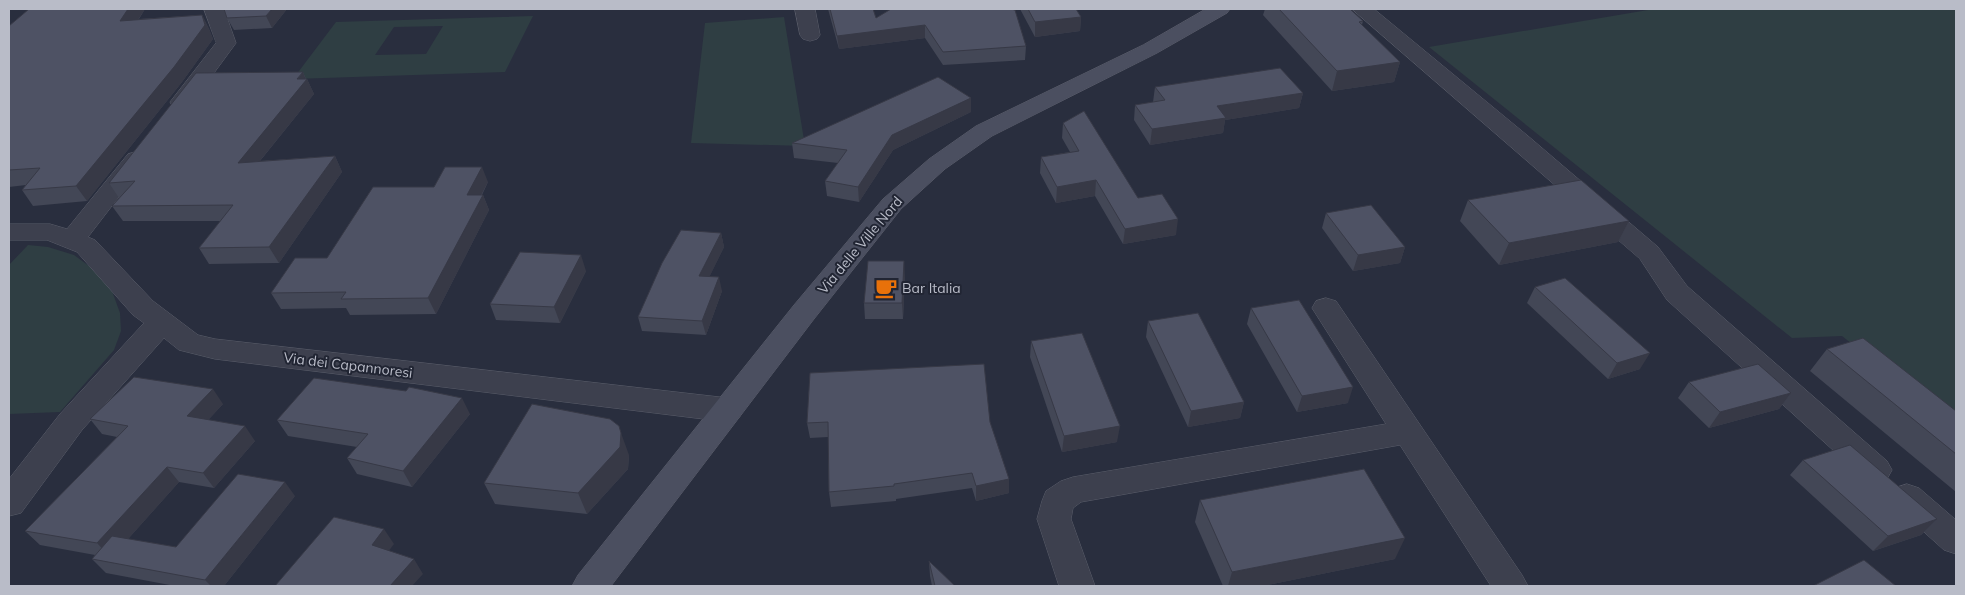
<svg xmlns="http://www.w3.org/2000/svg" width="1965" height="595" font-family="Mulish,sans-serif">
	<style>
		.green { fill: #2f3e43; fill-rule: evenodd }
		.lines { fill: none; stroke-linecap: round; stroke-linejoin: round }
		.street-casing { stroke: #5b5e6b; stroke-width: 1 }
		.secondary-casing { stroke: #5b5e6b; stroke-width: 1 }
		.street { fill: #3d404e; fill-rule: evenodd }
		.secondary { fill: #4b4f60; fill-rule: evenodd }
		.wall { fill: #434756 }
		.shaded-wall { fill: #373946 }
		.building { fill: #4e5264; stroke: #373946 }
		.labels { text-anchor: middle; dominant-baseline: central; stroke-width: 4; stroke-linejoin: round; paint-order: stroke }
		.street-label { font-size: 14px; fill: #b9bcc8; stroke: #212533 }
		.poi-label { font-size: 14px; fill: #b9bcc8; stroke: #212533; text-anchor: start }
	</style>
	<rect width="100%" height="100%" fill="#292e3e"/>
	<path class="green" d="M1654 9H1956V427L1842 336 1792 338 1429 47Z
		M533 16 505 72 293 79 336 22ZM443 26 426 54 375 55 394 27Z
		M784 17 805 146 691 143 705 23Z
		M28 245 48 247 74 255 108 280 120 313 121 331 114 350 60 412 9 414V265Z"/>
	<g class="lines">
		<g class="street-casing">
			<path id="street" d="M204 9H224L236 43 189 107 181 109 173 107 170 102 216 43Z
				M795 9H815L820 35 817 39 810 41 803 39 800 35Z
				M1352 9H1374L1528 136 1658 247 1687 286 1887 461 1892 470 1887 479 1876 483 1865 479 1667 300 1640 259Z
				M136 152 144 154 148 159 88 237 95 240 153 301 198 335 215 339 728 398 739 402 743 410 739 418 728 422 215 359 179 350 164 338 82 430 21 513 9 516V479L60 414 144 323 133 315 77 252 47 240H9V224H50L67 229 128 154Z
				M1326 298 1336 301 1522 575 1528 586H1491L1400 445 1081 502 1073 508 1071 519 1095 586H1059L1037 519 1042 501 1046 491 1061 481 1073 477 1386 424 1312 308 1316 301Z
				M1907 484 1919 488 1956 520V554L1944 550 1895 506 1891 497 1895 488Z"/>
		</g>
		<g class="secondary-casing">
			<path id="secondary" d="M1206 9H1230L1227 13 1157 53 992 136 945 169 901 209 814 319 611 586H572L578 575 794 305 883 199 929 159 976 126 1143 45Z"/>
		</g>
		<use href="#street" class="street"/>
		<use href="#secondary" class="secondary"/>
	</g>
	<path class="wall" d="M29 9H145L139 19 202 15 209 29 213 39 182 82 87 201 33 206 22 190 26 185 9 187V26Z
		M287 9 272 28 234 30 227 18Z
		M828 9H873L876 18 891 9 1026 46 1025 60 943 65 925 38 839 49Z
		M1020 9H1076L1081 17 1080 31 1035 37Z
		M1265 9H1350L1363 21 1362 25 1400 62 1394 82 1332 91 1263 15Z
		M303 72 306 79H307L314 94 260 161 335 156 342 172 279 263 209 264 199 248 221 221H123L112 206 119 198 109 183Z
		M1155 87 1303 93 1299 108 1225 120 1223 133 1150 145 1134 120 1135 105 1153 102Z
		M971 112 893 150 859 202 827 196 825 181 838 163 794 158 792 143Z
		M1063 123 1138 198 1176 235 1123 244 1095 196 1056 203 1040 173 1041 157 1070 152 1062 138Z
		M488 182 482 195H483L489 210 436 314 350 315 346 308 281 309 271 293 327 258 434 187Z
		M1468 200 1629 221 1618 242 1499 265 1460 221Z
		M1326 213 1405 247 1400 263 1353 271 1322 228Z
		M721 233 724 247 709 277 722 291 706 335 642 331 638 317Z
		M586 271 560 323 496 320 490 304Z
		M905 276 903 319H865L864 303Z
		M1535 287 1640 369 1608 379 1527 303Z
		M1251 308 1348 403 1297 412 1247 324Z
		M1148 321 1244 402 1240 418 1188 427 1146 337Z
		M1031 341 1117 442 1062 452 1030 357Z
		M1827 349 1956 411V492L1810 371Z
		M810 373 990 422 1009 493 976 501 972 488 896 499V501L831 507 829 492 828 437 810 438 807 423Z
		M1689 382 1791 393 1779 409 1709 428 1678 398Z
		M223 404 208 420 255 441 214 488 179 482 128 539 176 547 295 496 224 586H175L106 573 92 559 95 555 40 545 25 531 117 437 102 434 90 419Z
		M470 414 412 487 357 474 347 458 357 447 288 436 277 420Z
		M629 455 628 469 587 514 495 504 484 483Z
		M1803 460 1937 519 1921 535 1873 551 1790 475Z
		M1200 500 1395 559 1262 586H1223L1195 522Z
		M929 561 955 586H932L930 576Z"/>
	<path class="shaded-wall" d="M128 9H145L128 35 120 21Z
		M272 9H287L272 28 266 16Z
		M202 15 209 29 213 39 182 82 87 201 76 186Z
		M1081 17 1080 31 1035 37V22Z
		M925 25V38L839 49 837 36Z
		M1400 62 1394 82 1332 91 1337 71Z
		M303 72 306 80 307 79 314 94 246 178 238 163Z
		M1303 93 1299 108 1225 120 1223 133 1150 145 1152 129 1217 106Z
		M971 98V112L893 150 859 202 858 187 892 135Z
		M335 156 342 172 279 263 269 247Z
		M482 167 488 182 473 210 467 195Z
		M1096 180 1095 196 1056 203 1057 187Z
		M483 195 489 210 436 314 428 298Z
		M1178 219 1176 235 1123 244 1125 229Z
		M1629 221 1618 242 1499 265 1509 243Z
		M721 233 724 247 703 290 699 276Z
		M1405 247 1400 263 1353 271 1358 255Z
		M581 255 586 271 560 323 554 307Z
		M904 261 905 276 903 319 902 303Z
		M719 277 722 291 706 335 702 321Z
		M1650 353 1640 369 1608 379 1617 363Z
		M1353 387 1348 403 1297 412 1302 396Z
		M213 389 223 404 198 431 187 416Z
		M1791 393 1779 409 1709 428 1720 412Z
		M462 398 470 414 412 487 403 471Z
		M1244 402 1240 418 1188 427 1191 411Z
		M245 426 255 441 214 488 203 473Z
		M1120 426 1117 442 1062 452 1064 436Z
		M621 433 629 455 628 469 587 514 578 493Z
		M167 467 179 482 111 558 97 543Z
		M1009 479V493L976 501V486Z
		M285 482 295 496 224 586H211L205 580Z
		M1937 519 1921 535 1873 551 1888 536Z
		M384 529 394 544 382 560 372 545Z
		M1405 538 1395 559 1262 586H1228L1232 572Z
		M414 559 423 574 412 586H390Z"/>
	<path class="building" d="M29 9H128L120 21 202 15 205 25 174 67 76 186 22 190 40 168 9 170V26Z
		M224 9H272L266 16 227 18Z
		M830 9H873L876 18 891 9H1010L1015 10 1026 46 943 52 925 25 837 36Z
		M1028 9H1076L1081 17 1035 22Z
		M1279 9H1350L1363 21 1359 22 1400 62 1337 71Z
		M1280 68 1303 93 1217 106 1226 118 1152 129 1135 105 1165 100 1155 87Z
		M303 72 297 79H307L238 163 335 156 269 247 199 248 233 205 112 206 135 181 109 183 196 73Z
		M938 77 971 98 892 135 858 187 825 181 847 150 792 143Z
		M1084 111 1138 198 1162 194 1178 219 1125 229 1096 180 1057 187 1041 157 1079 151 1063 123Z
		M445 167H482L467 195H483L428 298 341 299 346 292 271 293 295 258H327L373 187H434Z
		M1581 180 1629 221 1509 243 1468 200Z
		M1371 205 1405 247 1358 255 1326 213Z
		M681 230 721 233 699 276 719 277 702 321 638 317 662 263Z
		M520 252 581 255 554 307 490 304Z
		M868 261H904L902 303H864Z
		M1565 278 1650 353 1617 363 1535 287Z
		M1299 300 1353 387 1302 396 1251 308Z
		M1198 313 1244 402 1191 411 1148 321Z
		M1082 333 1120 426 1064 436 1031 341Z
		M1863 338 1956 411V454L1827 349Z
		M984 364 990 422 1009 479 976 486 972 473 894 484V486L829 492 828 422 807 423 810 373Z
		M1758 364 1791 393 1720 412 1689 382Z
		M134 377 213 389 187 416 245 426 203 473 167 467 97 543 25 531 128 426 90 419Z
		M314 378 406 391 409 387 462 398 403 471 347 458 368 434 277 420Z
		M532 404 610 419 619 426 621 433 620 447 578 493 484 483Z
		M1850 445 1937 519 1888 536 1803 460Z
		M1364 469 1405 538 1232 572 1200 500Z
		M238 474 285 482 205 580 92 559 112 536 176 547Z
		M334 517 384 529 372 545 414 559 390 586H275Z
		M1864 560 1896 586H1813Z
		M929 561 955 586H935Z"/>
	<defs>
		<g id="cafe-bare" transform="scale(1.725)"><path d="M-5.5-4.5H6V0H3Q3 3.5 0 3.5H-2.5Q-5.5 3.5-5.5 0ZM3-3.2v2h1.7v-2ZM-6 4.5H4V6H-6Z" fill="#e8710a" stroke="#212533" stroke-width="2.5" paint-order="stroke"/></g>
	</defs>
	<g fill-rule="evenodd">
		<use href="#cafe-bare" x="886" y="288"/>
	</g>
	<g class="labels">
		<g class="street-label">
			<text transform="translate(860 245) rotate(-50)">Via delle Ville Nord</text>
			<text transform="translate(348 365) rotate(7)">Via dei Capannoresi</text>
		</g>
		<g class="poi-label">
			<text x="902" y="288">Bar Italia</text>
		</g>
	</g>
	<rect width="1965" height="595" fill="none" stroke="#b9bcc8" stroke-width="20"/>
</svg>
